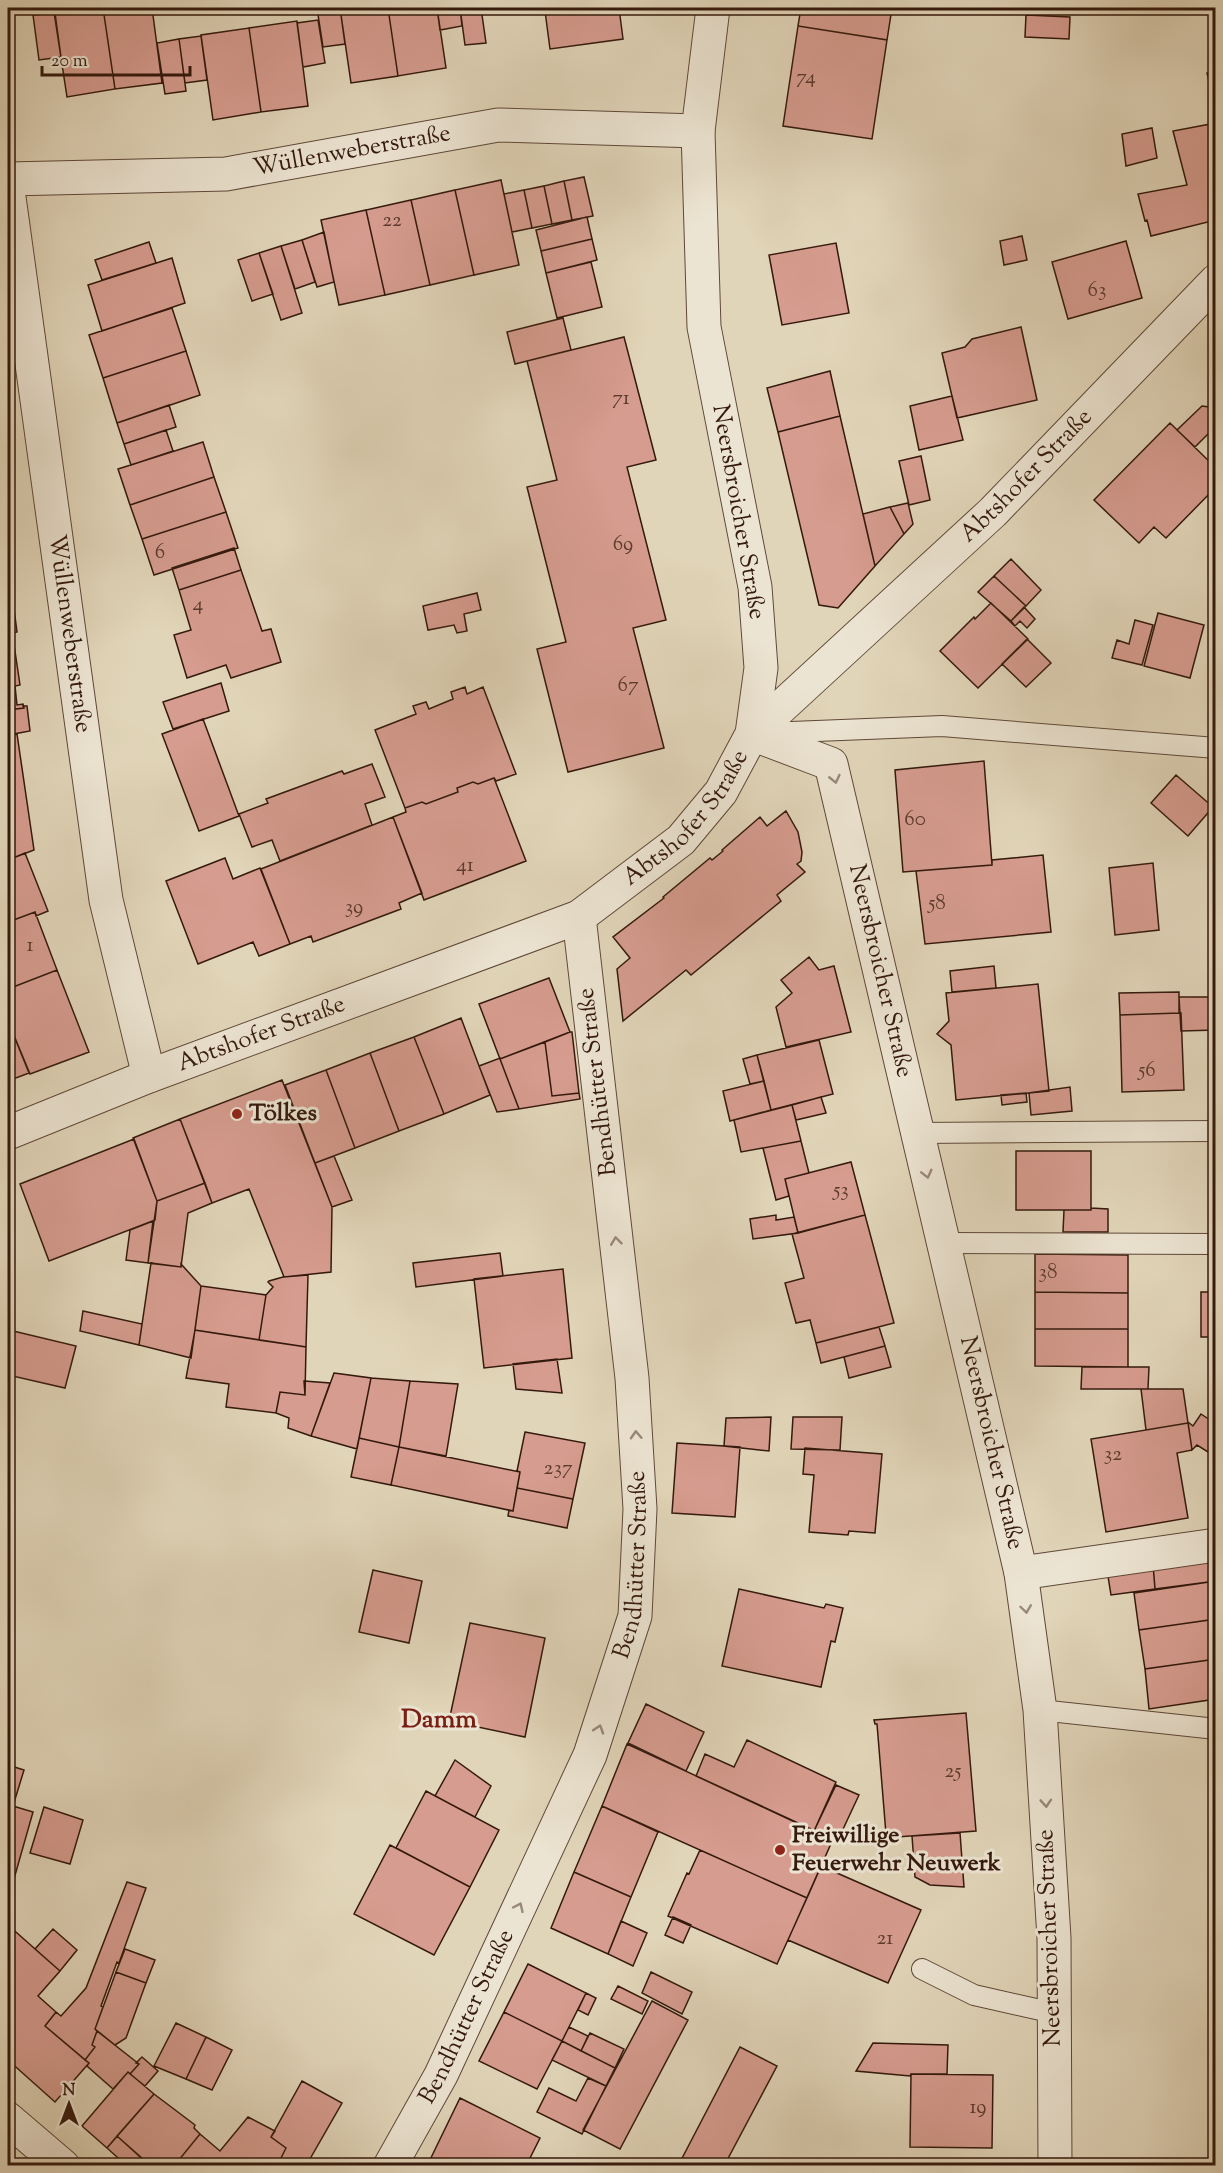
<svg xmlns="http://www.w3.org/2000/svg" width="1223" height="2173" font-family="'Sorts Mill Goudy',serif">
	<style>
		.building { fill: #d69c8f; stroke: #34190d; stroke-width: 1.5 }
		.lines { fill: none; stroke-linecap: round; stroke-linejoin: round }
		.service-casing { stroke: #5f4838; stroke-width: 22 }
		.minor-casing { stroke: #5f4838; stroke-width: 35 }
		.tertiary-casing { stroke: #5f4838; stroke-width: 35 }
		.service { stroke: #ece4d2; stroke-width: 20 }
		.minor { stroke: #ece4d2; stroke-width: 33 }
		.tertiary { stroke: #ece4d2; stroke-width: 33 }
		.oneway { stroke: #998979 }
		.poi-dot { fill: #8f2418; stroke: #ece4d2; stroke-width: 2 }
		.labels { text-anchor: middle; dominant-baseline: central; stroke-width: 6; stroke-linejoin: round; paint-order: stroke }
		.number-label { font-size: 21px; fill: #5c3a2e }
		.street-label { font-size: 24px; fill: #34190d; stroke: #ece4d2 }
		.poi-label { font-size: 24px; font-weight: bold; fill: #34190d; stroke: #ece4d2; text-anchor: start }
		.neighbourhood-label { font-size: 26px; font-weight: bold; fill: #7a1f14; stroke: #ece4d2 }
	</style>
	<rect width="100%" height="100%" fill="#e1d5b9"/>
	<filter id="stains"><feTurbulence type="fractalNoise" baseFrequency=".00333" numOctaves="4"/><feColorMatrix values="0 0 0 0 .2 0 0 0 0 .09 0 0 0 0 .02 0 0 0 .5 -.17"/></filter>
	<radialGradient id="worn" r=".72"><stop offset=".6" stop-color="#630" stop-opacity="0"/><stop offset="1" stop-color="#630" stop-opacity=".3"/></radialGradient>
	<path class="building" d="M84 8H103L115 89 67 97 54 12Z
		M103 8H152L162 83 115 89Z
		M317 8H340L345 44 323 47Z
		M340 8H388L398 76 351 83Z
		M388 8H437L446 68 398 76Z
		M437 8H460L462 26 440 30Z
		M460 8H481L486 43 465 45Z
		M590 8H619L623 39 550 49 545 11 559 9V11Z
		M801 8H892L887 40 798 26Z
		M55 13 61 57 39 60 33 15Z
		M1026 15 1070 17 1069 39 1025 37Z
		M318 20 325 63 303 67 297 23Z
		M297 21 308 106 261 112 249 28Z
		M798 26 887 40 872 139 783 126Z
		M249 28 261 112 213 120 201 35Z
		M201 36 207 80 185 83 179 39Z
		M179 39 186 91 165 94 157 43Z
		M1216 71V109L1207 73Z
		M1216 123V220L1151 236 1147 220 1145 221 1138 194 1187 185 1173 131Z
		M1152 128 1157 158 1126 166 1122 134Z
		M584 177 593 216 572 220 564 181Z
		M501 180 519 265 474 275 455 190Z
		M564 181 572 220 552 224 544 186Z
		M544 186 552 224 532 228 524 190Z
		M455 190 474 275 430 285 411 200Z
		M524 190 532 228 512 232 504 194Z
		M411 200 430 285 385 295 366 210Z
		M366 210 385 295 339 305 321 220Z
		M587 217 592 239 541 251 536 230Z
		M324 232 334 282 317 287 302 240Z
		M1022 236 1027 260 1004 265 1000 241Z
		M592 239 597 260 546 273 541 251Z
		M302 240 315 282 295 289 281 246Z
		M1126 241 1142 298 1068 319 1052 262Z
		M149 242 156 263 102 280 95 260Z
		M836 243 849 313 782 325 769 255Z
		M281 246 302 313 281 320 259 253Z
		M259 253 273 294 252 301 238 260Z
		M172 258 185 303 102 331 88 285Z
		M591 262 602 307 557 318 546 273Z
		M172 308 186 351 103 378 89 335Z
		M563 318 571 350 515 364 507 332Z
		M1021 327 1037 400 957 418 942 353 965 347 972 339Z
		M624 337 656 460 627 467 666 620 633 628 664 748 568 772 537 649 566 642 527 487 557 480 527 361Z
		M186 351 200 395 117 423 103 378Z
		M830 371 840 416 778 432 767 388Z
		M952 396 963 440 919 450 910 406Z
		M169 405 176 427 124 444 117 423Z
		M1202 406 1216 408V435L1208 434 1195 447 1177 430Z
		M840 416 875 566 838 608 819 605 778 432Z
		M1170 423 1216 468V487L1166 538 1154 527 1139 543 1094 500Z
		M166 430 173 451 131 465 124 444Z
		M203 442 214 477 130 505 118 469Z
		M921 456 930 500 909 505 899 461Z
		M214 477 226 512 142 539 130 505Z
		M908 503 913 524 904 534 890 507Z
		M890 507 904 534 875 566 863 514Z
		M226 512 238 548 154 575 142 539Z
		M234 548 241 570 179 590 172 568Z
		M1011 559 1041 590 1026 606 994 576Z
		M241 570 262 631 271 629 281 662 231 678 226 665 187 678 174 635 191 630 179 590Z
		M994 576 1026 606 1011 621 978 592Z
		M477 593 481 610 464 614 467 631 457 633 454 625 428 630 423 606Z
		M991 603 1028 639 978 688 940 651 974 617 975 619Z
		M1024 607 1035 619 1027 628 1020 621 1015 626 1011 621Z
		M14 609 17 632 13 633 12 631 8 632V610Z
		M1158 613 1204 625 1190 678 1144 666Z
		M1135 620 1153 625 1142 665 1112 658 1117 640 1129 644Z
		M12 631 20 685 15 686 17 705 23 704 24 708 8 710V632Z
		M1027 639 1051 663 1026 687 1002 664Z
		M221 683 229 711 173 729 163 702Z
		M465 687 467 694 483 687 516 774 496 781 494 778 478 784 473 782 457 788 458 792 426 804 422 802 405 808 375 730 416 714 413 706 426 702 429 709 453 699 451 692Z
		M23 706H27L30 731 8 735V710L24 708Z
		M203 719 239 816 199 831 162 734Z
		M17 734 34 850 8 860V735Z
		M984 761 992 865 903 872 895 770Z
		M372 764 385 797 365 804 372 825 280 861 272 840 252 847 239 814 268 803 266 799 342 771 344 774Z
		M1176 775 1213 807 1188 836 1151 803Z
		M494 778 526 861 424 900 393 817 406 812 405 808 422 802 426 804 458 792 457 788 473 782 478 784Z
		M786 811 798 832 802 852 801 861 797 864 805 872 777 895 781 901 691 975 686 970 623 1021 617 969 630 958 613 937 664 898 663 897 710 858 712 860 723 851 722 850 760 817 767 826Z
		M393 817 422 893 399 903 401 909 313 942 311 936 290 944 261 869Z
		M25 853 48 911 36 916 35 912 11 921 8 911V860Z
		M1043 855 1051 932 925 944 916 871 992 865V860Z
		M225 858 233 879 260 868 290 944 259 956 253 942 198 964 166 881Z
		M1153 863 1159 930 1115 935 1109 868Z
		M35 912 57 970 8 989V922Z
		M809 957 819 970 834 966 851 1032 786 1047 776 1007 792 993 781 980Z
		M994 966 996 988 952 992 950 971Z
		M57 970 89 1052 30 1074 8 1021V989Z
		M549 978 570 1032 500 1059 479 1004Z
		M1038 984 1049 1091 956 1100 951 1045 937 1034 949 1021 946 993Z
		M1179 992V1013L1120 1015 1119 993Z
		M1179 997H1216V1030L1181 1031Z
		M1179 1013H1181L1184 1090 1122 1092 1120 1015Z
		M461 1018 490 1095 444 1114 414 1037Z
		M8 1021 29 1073 8 1081Z
		M570 1032H572L579 1093 552 1096 545 1042Z
		M414 1037 444 1114 399 1131 370 1053Z
		M819 1040 833 1094 771 1110 757 1055Z
		M545 1042 552 1096 579 1093 580 1099 519 1109 500 1059Z
		M370 1053 399 1131 355 1148 326 1070Z
		M757 1055 764 1081 750 1084 743 1059Z
		M500 1058V1059L519 1109 497 1112 479 1066Z
		M326 1070 355 1148 315 1163 285 1085Z
		M282 1080 332 1207 331 1272 284 1277 249 1189 212 1203 180 1119Z
		M764 1081 771 1110 730 1121 723 1091Z
		M1070 1087 1072 1111 1031 1115 1029 1093Z
		M1026 1093 1027 1102 1002 1105 1001 1095Z
		M821 1097 826 1113 796 1120 792 1105Z
		M792 1105 801 1141 741 1152 734 1120Z
		M180 1119 205 1183 157 1201 133 1138Z
		M134 1139 157 1201 155 1220 49 1261 20 1184Z
		M801 1141 809 1173 785 1179 789 1196 776 1200 763 1148Z
		M1016 1151H1091V1210H1016Z
		M334 1156 352 1200 332 1207 315 1163Z
		M851 1162 865 1215 798 1233 785 1179Z
		M205 1183 212 1203 188 1213 181 1267 148 1263 157 1201Z
		M1091 1208 1108 1209V1232H1063L1064 1210H1091Z
		M776 1215V1220L794 1217 798 1233 753 1239 750 1219Z
		M865 1215 894 1323 816 1343 810 1320 796 1323 785 1283 804 1278 792 1234Z
		M153 1221 148 1263 126 1260 130 1230Z
		M500 1253 503 1276 416 1287 413 1263Z
		M1035 1254 1128 1255V1293L1035 1292Z
		M151 1263 181 1267V1264L201 1286 191 1358 139 1345Z
		M563 1269 572 1358 484 1368 474 1279Z
		M308 1275 306 1347 259 1340 266 1295 273 1287 268 1282 269 1281 283 1277Z
		M201 1286 266 1295 259 1340 195 1330Z
		M1035 1292 1128 1293V1329H1035Z
		M1201 1292H1216V1337H1201Z
		M83 1311 142 1324 139 1345 80 1331Z
		M879 1327 885 1346 821 1363 816 1343Z
		M1035 1329H1128V1367L1035 1366Z
		M9 1330 76 1346 65 1388 8 1375Z
		M195 1330 306 1347 305 1395 280 1392 276 1413 226 1407 229 1384 186 1378Z
		M885 1346 891 1367 849 1378 844 1357Z
		M557 1359 562 1393 516 1389 513 1364Z
		M1082 1367H1149L1148 1389H1081Z
		M334 1373 371 1378 357 1449 311 1436Z
		M371 1378 410 1381 399 1447 359 1438Z
		M304 1381 330 1383 311 1436 288 1428 289 1418 276 1413 280 1392 305 1395Z
		M410 1381 458 1384 446 1456 399 1447Z
		M1141 1389H1183L1188 1423 1146 1430Z
		M1201 1414 1216 1424V1442L1208 1452 1197 1445 1192 1450 1188 1422 1193 1426Z
		M771 1417 769 1451 724 1446 726 1418Z
		M793 1417H842L840 1450 791 1449Z
		M1188 1423 1192 1450 1177 1453 1188 1518 1106 1532 1091 1439Z
		M525 1432 585 1443 573 1499 517 1488 520 1472 517 1471Z
		M359 1438 399 1447 391 1485 351 1477Z
		M677 1443 740 1447 735 1517 672 1513Z
		M399 1447 520 1472 513 1511 391 1485Z
		M805 1448 882 1454 875 1533 849 1531 848 1535 809 1532 814 1475 803 1474Z
		M517 1488 573 1499 567 1528 508 1516 509 1510 513 1511Z
		M1216 1555V1581L1155 1589 1153 1564Z
		M1153 1564 1155 1589 1111 1595 1107 1570Z
		M373 1570 422 1581 409 1643 359 1632Z
		M1216 1581V1619L1139 1630 1134 1593Z
		M739 1589 824 1608 826 1604 843 1608 835 1642 831 1641 821 1687 722 1666Z
		M1216 1619V1659L1145 1669 1139 1630Z
		M470 1623 545 1638 525 1737 449 1721Z
		M1216 1659V1699L1149 1709 1145 1669Z
		M646 1704 704 1732 686 1771 628 1743Z
		M966 1713 976 1831 884 1838V1834H886L877 1724H875L874 1720Z
		M747 1740 836 1782 814 1831 696 1776 705 1754 734 1767Z
		M627 1744 833 1839 807 1898 602 1806Z
		M455 1760 491 1786 475 1817 435 1796Z
		M8 1765 24 1770 13 1806 8 1805Z
		M836 1785 859 1795 837 1842 814 1831Z
		M426 1791 499 1830 470 1887 396 1848Z
		M13 1806 33 1812 12 1886 8 1891V1823Z
		M602 1806 658 1832 631 1897 574 1872Z
		M44 1807 83 1820 70 1864 30 1853Z
		M960 1833 964 1887 930 1885 915 1877 912 1836Z
		M390 1845 470 1887 434 1955 354 1914Z
		M700 1850 807 1898 777 1964 668 1916 687 1873 689 1874Z
		M821 1866 921 1910 888 1983 788 1940Z
		M574 1872 631 1897 608 1954 551 1928Z
		M127 1882 146 1888 119 1963 117 1962 101 2006 103 2007 95 2029 97 2031 92 2045 95 2047 85 2060 45 2026 56 2012 61 2016 86 1988Z
		M673 1917 691 1925 683 1943 665 1935Z
		M621 1921 647 1933 633 1966 608 1954Z
		M8 1925 60 1971 38 1996 56 2012 45 2026 89 2063 55 2102 8 2060Z
		M53 1929 77 1950 60 1971 35 1949Z
		M125 1949 155 1960 146 1983 116 1972Z
		M528 1964 586 1993 562 2041 504 2012Z
		M116 1972 146 1983 126 2038 115 2045 95 2029Z
		M651 1972 692 1992 682 2014 642 1993Z
		M618 1986 648 2001 642 2014 611 1999Z
		M586 1993 596 1998 588 2015 578 2010Z
		M652 2001 688 2020 620 2149 583 2130Z
		M504 2012 562 2041 537 2089 479 2061Z
		M176 2023 206 2037 186 2079 154 2066Z
		M569 2027 588 2036 581 2051 562 2041Z
		M97 2031 139 2064 130 2074 128 2072 113 2089 87 2066 89 2063 85 2060 95 2047 92 2045Z
		M590 2033 624 2049 615 2068 581 2051Z
		M206 2037 232 2050 212 2090 186 2079Z
		M562 2041 615 2068 606 2086 552 2060Z
		M873 2043 948 2045 947 2074H911L910 2076 856 2071Z
		M740 2047 777 2066 724 2166H678Z
		M142 2057 158 2071 145 2086 130 2074 139 2064 136 2063Z
		M128 2072 154 2094 107 2148 82 2126Z
		M911 2074 993 2075 992 2148 910 2147Z
		M588 2078 606 2086 582 2134 537 2112 549 2088 576 2101Z
		M302 2081 342 2103 310 2159 322 2166 278 2164 286 2148 271 2137Z
		M154 2094 195 2125 194 2128 200 2134 174 2166H150L117 2136Z
		M460 2098 540 2138 526 2166H427Z
		M248 2117 275 2131 271 2137 286 2148 278 2164 284 2166H174L200 2134 220 2151Z
		M117 2136 144 2160 140 2166H127L107 2148Z"/>
	<g class="lines">
		<g class="service-casing">
			<path id="service" d="M766 733 942 726 1216 748
				M917 1133 1216 1131
				M944 1243 1216 1244
				M1040 1710 1216 1729
				M922 1969 974 1995 1054 2013"/>
		</g>
		<g class="minor-casing">
			<g id="minor">
				<path id="s1" d="M8 179 226 174 498 125 698 131"/>
				<path id="s2" d="M8 190 106 900 149 1076"/>
				<path d="M1021 1573 1216 1545"/>
				<path id="s3" d="M390 2166 441 2075 590 1755 635 1616 640 1509 632 1378 579 917"/>
				<path id="s4" d="M1055 2166 1054 1938 1040 1710 1021 1573 831 764 752 734 993 512 1216 281"/>
			</g>
		</g>
		<g class="tertiary-casing">
			<g id="tertiary">
				<path id="s5" d="M8 1133 149 1076 579 917 681 840 721 792 752 734 761 668 755 587 704 327 698 131 713 8"/>
				<path d="M8 2119 63 2166"/>
			</g>
		</g>
		<use href="#service" class="service"/>
		<use href="#minor" class="minor"/>
		<use href="#tertiary" class="tertiary"/>
	</g>
	<defs><path id="oneway-chevron" d="M-2-3.5L2.5 0L-2 3.5" fill="none" stroke-width="1.6" stroke-linecap="round" stroke-linejoin="round" transform="scale(1.5)"/></defs>
	<g class="oneway">
		<use href="#oneway-chevron" transform="translate(835 779) rotate(77)"/>
		<use href="#oneway-chevron" transform="translate(927 1174) rotate(76)"/>
		<use href="#oneway-chevron" transform="translate(616 1241) rotate(-97)"/>
		<use href="#oneway-chevron" transform="translate(636 1435) rotate(-93)"/>
		<use href="#oneway-chevron" transform="translate(1026 1609) rotate(82)"/>
		<use href="#oneway-chevron" transform="translate(599 1729) rotate(-72)"/>
		<use href="#oneway-chevron" transform="translate(1046 1803) rotate(86)"/>
		<use href="#oneway-chevron" transform="translate(519 1907) rotate(-65)"/>
	</g>
	<g class="poi-dot">
		<circle cx="237" cy="1114" r="6"/>
		<circle cx="780" cy="1850" r="6"/>
	</g>
	<g class="labels">
		<g class="number-label">
			<text x="806" y="78">74</text>
			<text x="392" y="221">22</text>
			<text x="1097" y="291">63</text>
			<text x="621" y="399">71</text>
			<text x="623" y="545">69</text>
			<text x="160" y="553">6</text>
			<text x="198" y="605">4</text>
			<text x="628" y="686">67</text>
			<text x="915" y="820">60</text>
			<text x="465" y="866">41</text>
			<text x="937" y="904">58</text>
			<text x="354" y="908">39</text>
			<text x="30" y="946">1</text>
			<text x="1147" y="1071">56</text>
			<text x="841" y="1191">53</text>
			<text x="1048" y="1273">38</text>
			<text x="1113" y="1455">32</text>
			<text x="558" y="1469">237</text>
			<text x="953" y="1772">25</text>
			<text x="885" y="1939">21</text>
			<text x="978" y="2108">19</text>
		</g>
		<g class="street-label">
			<text stroke="none"><textPath href="#s1" startOffset="346">Wüllenweberstraße</textPath></text>
			<text stroke="none"><textPath href="#s4" startOffset="1887">Abtshofer Straße</textPath></text>
			<text transform="translate(738 512) rotate(80)">Neersbroicher Straße</text>
			<text stroke="none"><textPath href="#s2" startOffset="448">Wüllenweberstraße</textPath></text>
			<text stroke="none"><textPath href="#s5" startOffset="758">Abtshofer Straße</textPath></text>
			<text transform="translate(880 971) rotate(77)">Neersbroicher Straße</text>
			<text stroke="none"><textPath href="#s5" startOffset="272">Abtshofer Straße</textPath></text>
			<text transform="translate(598 1082) rotate(-97)">Bendhütter Straße</text>
			<text transform="translate(991 1443) rotate(77)">Neersbroicher Straße</text>
			<text stroke="none"><textPath href="#s3" startOffset="654">Bendhütter Straße</textPath></text>
			<text transform="translate(1050 1938) rotate(-92)">Neersbroicher Straße</text>
			<text stroke="none"><textPath href="#s3" startOffset="168">Bendhütter Straße</textPath></text>
		</g>
		<g class="poi-label">
			<text x="249" y="1114">Tölkes</text>
			<text x="792" y="1836">Freiwillige<tspan x="792" dy="28">Feuerwehr Neuwerk</tspan></text>
		</g>
		<g class="neighbourhood-label">
			<text x="439" y="1720">Damm</text>
		</g>
	</g>
	<rect width="1223" height="2173" fill="none" stroke="#e1d5b9" stroke-width="30"/>
	<rect x="9" y="9" width="1205" height="2155" fill="none" stroke="#34190d" stroke-width="3"/>
	<rect x="15" y="15" width="1193" height="2143" fill="none" stroke="#34190d" stroke-width="1.5"/>
	<g transform="translate(69 2104)" stroke="#ece4d2" stroke-width="4.5" paint-order="stroke">
	<path d="M0-4.5L10 22L0 15L-10 22Z" fill="#34190d"/>
	<text y="-9" font-size="16" font-weight="bold" text-anchor="middle" fill="#34190d">N</text>
	</g>
	<path d="M42 66v9h148v-9" fill="none" stroke="#34190d" stroke-width="3"/>
	<text x="51" y="66" font-size="18" fill="#34190d" stroke="#ece4d2" stroke-width="4.5" paint-order="stroke">20 m</text>
	<rect width="100%" height="100%" filter="url(#stains)"/>
	<rect width="100%" height="100%" fill="url(#worn)"/>
</svg>
